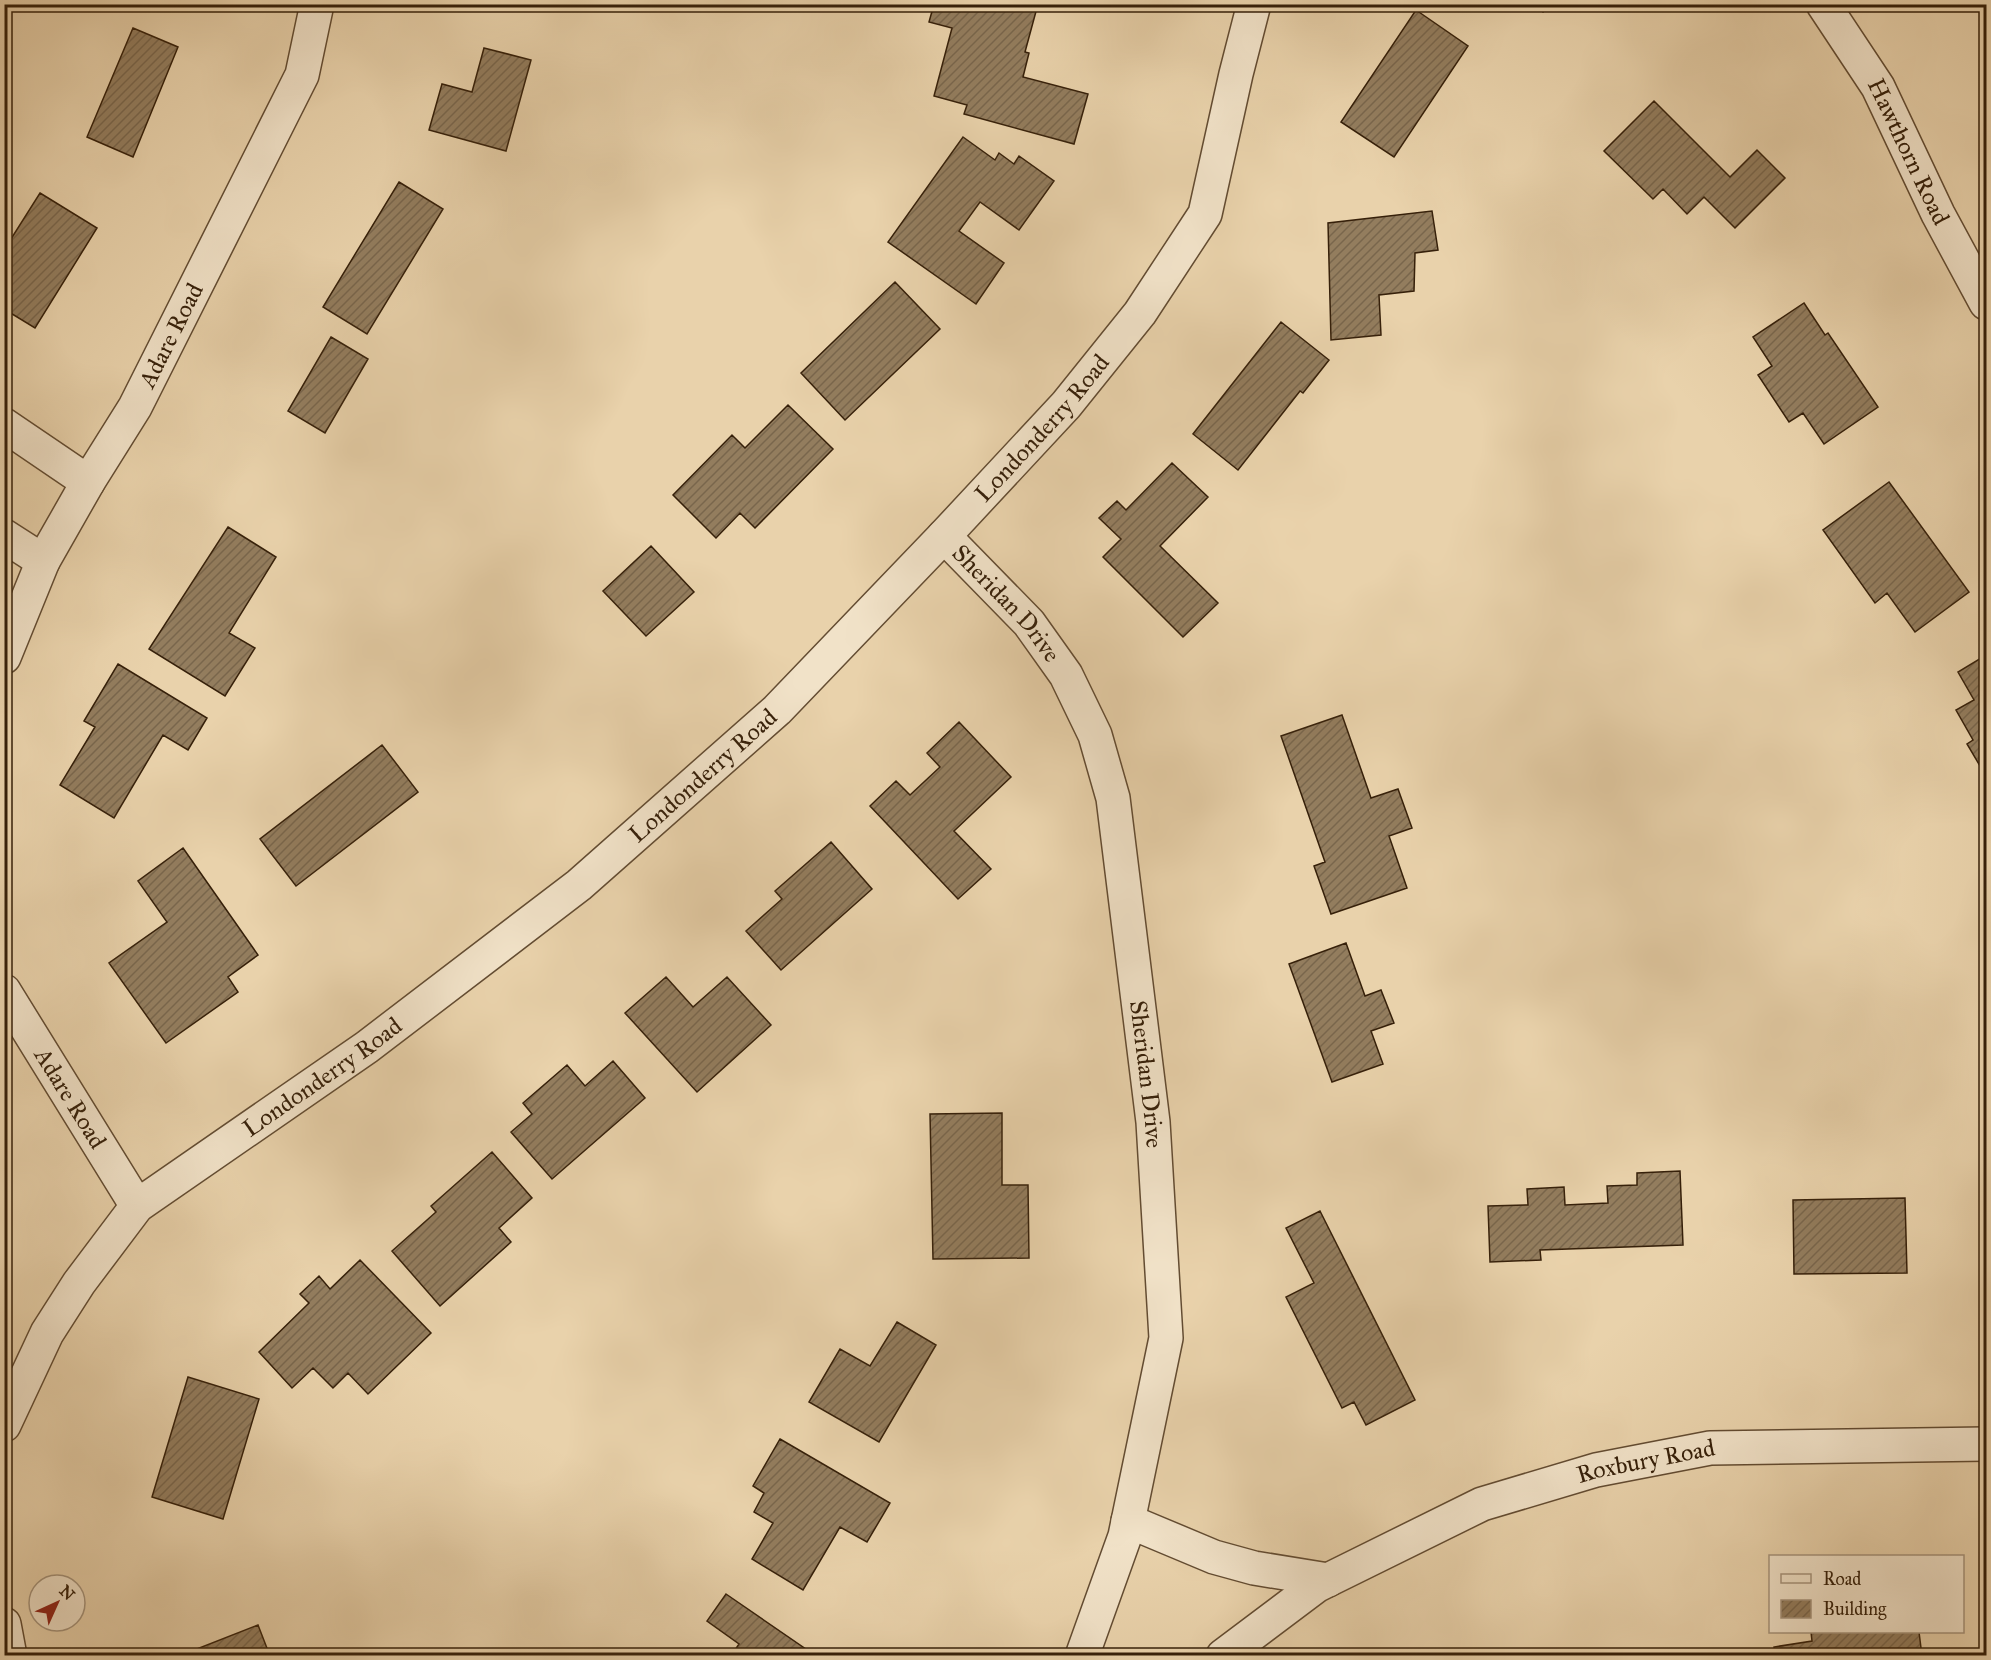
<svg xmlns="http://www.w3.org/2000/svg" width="1991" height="1660" font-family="'IM FELL Great Primer',serif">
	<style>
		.building { fill: url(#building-hatch); stroke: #36200a; stroke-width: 1.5 }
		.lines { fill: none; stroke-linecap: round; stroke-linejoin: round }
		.minor-casing { stroke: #634c32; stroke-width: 36 }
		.minor { stroke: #f1e2c8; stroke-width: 33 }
		.labels { text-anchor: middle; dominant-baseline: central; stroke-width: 5; stroke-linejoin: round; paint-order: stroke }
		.street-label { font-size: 24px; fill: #36200a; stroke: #f1e2c8 }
	</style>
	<defs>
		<pattern id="building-hatch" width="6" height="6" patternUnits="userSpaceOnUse" patternTransform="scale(1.5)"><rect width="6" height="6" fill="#937d5e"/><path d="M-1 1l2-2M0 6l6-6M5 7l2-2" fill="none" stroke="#79664c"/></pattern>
	</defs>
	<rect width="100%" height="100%" fill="#e9d2ab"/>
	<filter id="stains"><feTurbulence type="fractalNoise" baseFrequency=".00333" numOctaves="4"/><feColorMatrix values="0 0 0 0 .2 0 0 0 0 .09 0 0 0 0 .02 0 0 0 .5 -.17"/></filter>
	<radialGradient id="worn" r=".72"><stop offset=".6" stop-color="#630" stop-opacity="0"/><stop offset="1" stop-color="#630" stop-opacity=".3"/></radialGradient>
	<path class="building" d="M934 4H1038L1025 52 1029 53 1023 77 1088 94 1074 144 964 114 967 105 934 96 952 28 929 22Z
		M1534 4H1549L1543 12Z
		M1416 10 1468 46 1394 157 1341 122Z
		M133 28 178 47 133 157 87 137Z
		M484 48 531 60 506 151 429 130 442 84 472 92Z
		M1654 101 1730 177 1757 150 1785 178 1735 228 1704 197 1687 214 1663 189 1653 199 1604 151Z
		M963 137 995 160 999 153 1014 164 1019 156 1054 181 1019 230 980 202 959 231 1004 263 976 304 888 242Z
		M399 182 443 209 367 334 323 307Z
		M40 193 97 228 35 328 4 309V250Z
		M1432 211 1438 250 1415 253 1414 291 1379 295 1381 335 1331 340 1328 223Z
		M895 282 940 329 845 420 801 373Z
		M1804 303 1825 335 1828 333 1878 407 1824 444 1803 413 1789 422 1758 375 1772 366 1753 337Z
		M1281 322 1329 360 1303 393 1300 391 1238 470 1193 434Z
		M331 337 368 359 325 433 288 411Z
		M788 405 833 449 755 528 740 513 716 538 673 495 732 435 745 448Z
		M1172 463 1208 497 1160 546 1218 603 1183 637 1103 557 1121 539 1099 518 1117 501 1126 510Z
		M1889 482 1969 592 1915 632 1887 593 1875 603 1823 530Z
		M228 527 276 557 229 633 255 648 225 696 149 649Z
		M651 546 694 592 646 636 603 591Z
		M1986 655V776L1967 744 1973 740 1956 710 1974 700 1958 672Z
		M118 664 207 718 188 750 163 735 114 818 60 785 95 727 84 721Z
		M1342 715 1371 798 1398 789 1412 828 1389 836 1407 888 1331 914 1314 866 1325 862 1281 736Z
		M959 722 1011 777 954 831 991 869 958 899 870 806 896 781 910 795 940 767 927 753Z
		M382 745 418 792 296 886 260 839Z
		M831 842 872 889 781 970 746 931 782 899 775 891Z
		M183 848 258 955 228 977 238 992 166 1043 109 963 167 922 138 881Z
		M1346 943 1365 996 1381 990 1394 1023 1371 1031 1383 1064 1332 1082 1289 964Z
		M666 977 693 1007 727 977 771 1025 697 1092 625 1013Z
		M613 1061 645 1098 552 1179 511 1132 532 1114 523 1103 567 1065 585 1086Z
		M1002 1113V1185H1028L1029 1258 933 1259 930 1114Z
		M492 1152 532 1198 499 1228 511 1242 440 1306 392 1251 436 1212 431 1206Z
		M1680 1171 1683 1245 1540 1250 1541 1260 1490 1262 1488 1206 1528 1205 1527 1189 1564 1187 1565 1205 1608 1203 1607 1186 1637 1185V1173Z
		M1905 1198 1907 1273 1794 1274 1793 1200Z
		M1320 1211 1415 1400 1366 1425 1354 1402 1342 1408 1286 1297 1314 1283 1286 1228Z
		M360 1260 431 1333 368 1394 348 1373 333 1388 313 1368 292 1388 259 1352 309 1303 300 1294 319 1276 330 1289Z
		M897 1322 936 1345 879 1442 809 1402 840 1349 870 1366Z
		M188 1377 259 1399 223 1519 152 1497Z
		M780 1439 890 1503 867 1542 840 1527 803 1590 752 1559 773 1523 754 1512 764 1493 753 1486Z
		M726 1594 816 1656H731L739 1644 707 1621Z
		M258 1625 270 1656H179Z
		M1811 1632H1919L1922 1656H1776L1774 1647 1812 1641Z"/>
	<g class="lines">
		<g class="minor-casing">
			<g id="minor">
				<path id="s1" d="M1823 4 1878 87 1938 214 1986 303"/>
				<path d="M4 425 88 482"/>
				<path d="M4 536 43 561"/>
				<path id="s2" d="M944 536 1029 623 1066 675 1095 735 1113 798 1153 1122 1166 1338 1125 1536 1082 1656"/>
				<path id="s3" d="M4 657 43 561 88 482 135 407 302 75 317 4"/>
				<path id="s4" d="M4 991 137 1206"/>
				<path id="s5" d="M4 1425 47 1333 79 1283 137 1206 367 1047 579 885 777 710 944 536 1066 405 1140 313 1205 214 1236 74 1254 4"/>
				<path d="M1128 1521 1214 1557 1254 1568 1328 1580"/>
				<path d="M4 1624 10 1656"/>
				<path id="s6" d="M1223 1656 1316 1586 1328 1580 1482 1504 1596 1470 1710 1448 1986 1444"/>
			</g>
		</g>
		<use href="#minor" class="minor"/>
	</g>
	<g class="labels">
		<g class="street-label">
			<text stroke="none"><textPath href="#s1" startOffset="171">Hawthorn Road</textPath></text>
			<text stroke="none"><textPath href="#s3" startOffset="363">Adare Road</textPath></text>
			<text stroke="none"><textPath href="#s5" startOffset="1455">Londonderry Road</textPath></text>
			<text stroke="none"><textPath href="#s2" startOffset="92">Sheridan Drive</textPath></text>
			<text stroke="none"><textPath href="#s5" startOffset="969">Londonderry Road</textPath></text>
			<text stroke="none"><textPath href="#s2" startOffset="596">Sheridan Drive</textPath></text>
			<text stroke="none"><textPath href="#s5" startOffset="483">Londonderry Road</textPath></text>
			<text stroke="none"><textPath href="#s4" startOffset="126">Adare Road</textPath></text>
			<text stroke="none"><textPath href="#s6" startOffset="471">Roxbury Road</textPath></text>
		</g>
	</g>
	<rect width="1991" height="1660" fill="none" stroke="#e9d2ab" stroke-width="24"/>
	<rect x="6" y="6" width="1979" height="1648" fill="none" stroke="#36200a" stroke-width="3"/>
	<rect x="12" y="12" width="1967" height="1636" fill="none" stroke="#36200a" stroke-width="1.5"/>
	<rect x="1769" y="1555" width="195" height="78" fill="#f1e2c8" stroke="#a6947c" stroke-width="1.5"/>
	<rect x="1781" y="1574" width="30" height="9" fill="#f1e2c8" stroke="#a6947c" stroke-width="1.5"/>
	<text x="1823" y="1585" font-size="18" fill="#36200a">Road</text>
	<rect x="1781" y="1600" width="30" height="18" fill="url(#building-hatch)" stroke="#a6947c" stroke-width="1.5"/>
	<text x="1823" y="1615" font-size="18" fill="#36200a">Building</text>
	<g transform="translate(57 1603) rotate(45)"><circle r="28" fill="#f1e2c8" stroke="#a6947c" stroke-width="1.5"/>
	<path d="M0-4.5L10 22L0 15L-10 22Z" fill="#8f2418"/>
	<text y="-9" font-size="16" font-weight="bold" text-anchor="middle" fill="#36200a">N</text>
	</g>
	<rect width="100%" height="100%" filter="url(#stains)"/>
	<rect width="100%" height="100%" fill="url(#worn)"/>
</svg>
